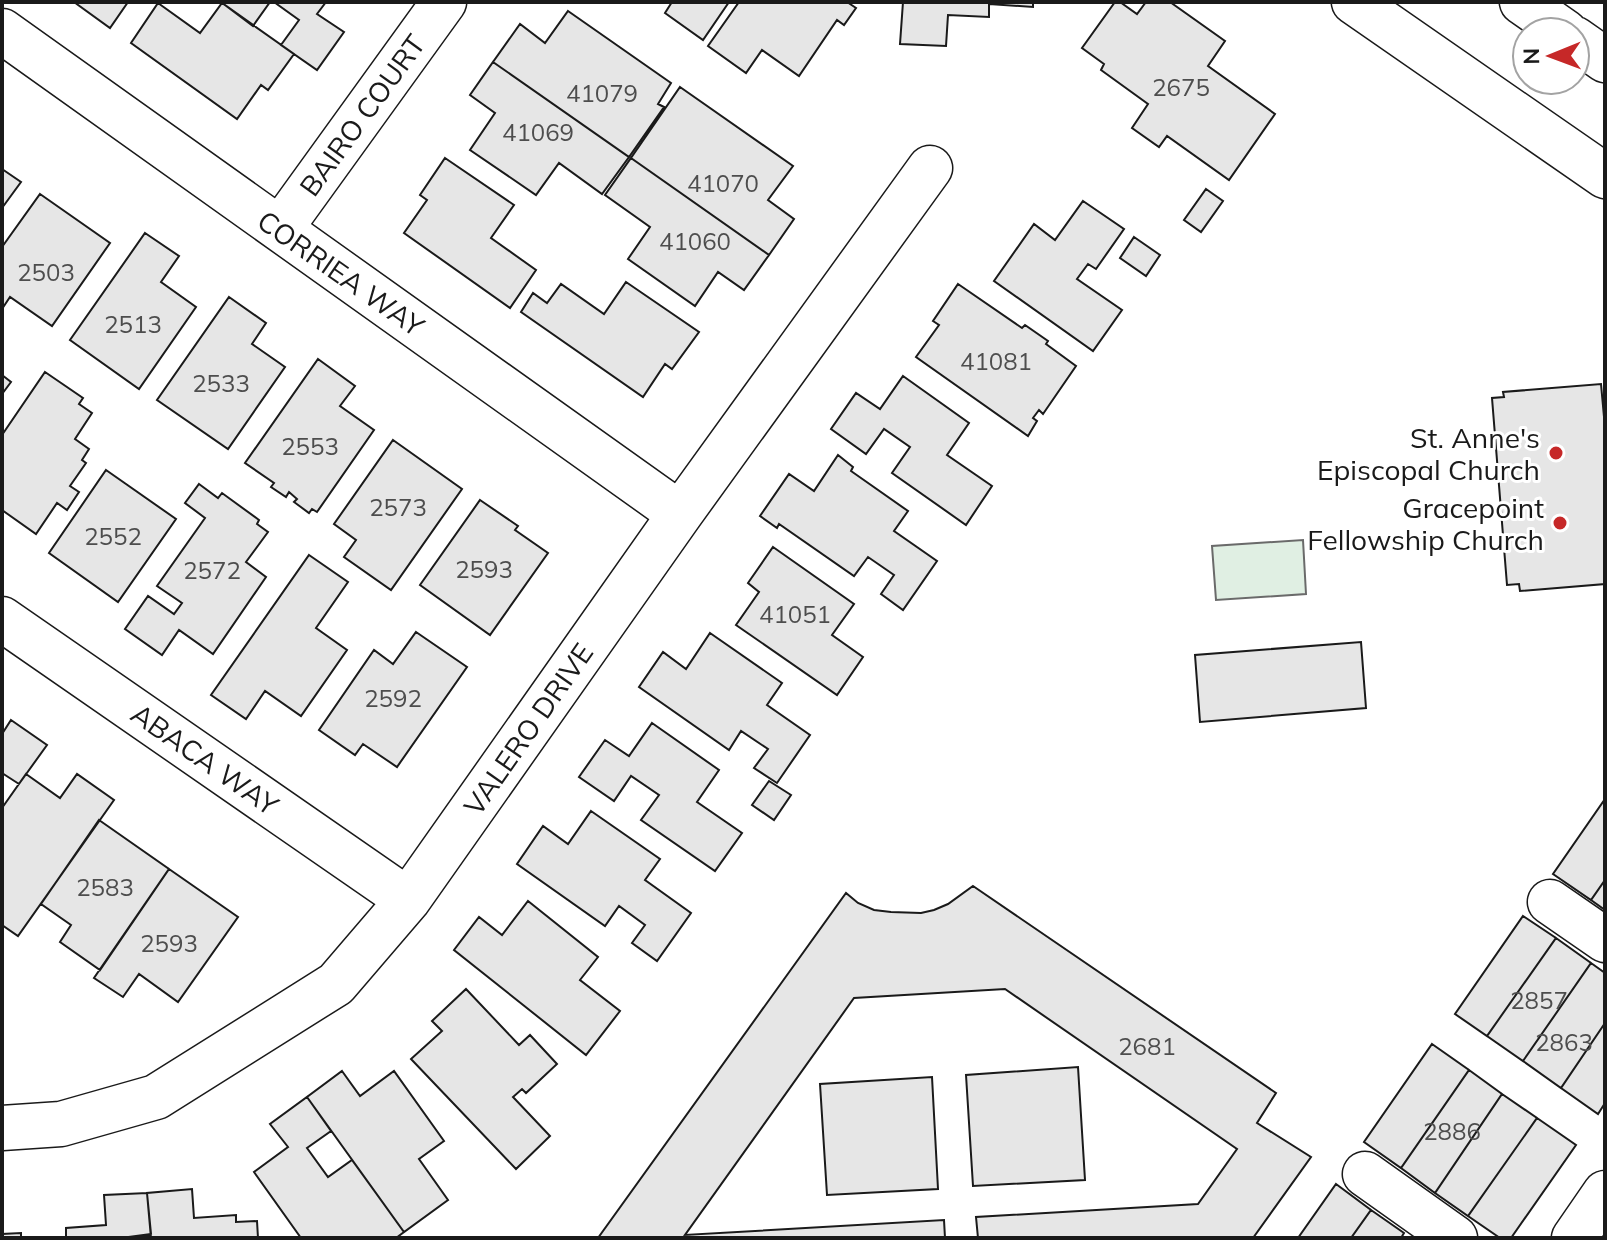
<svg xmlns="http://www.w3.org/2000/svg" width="1607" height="1240" font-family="Mulish,sans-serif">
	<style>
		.green { fill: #e0efe3; stroke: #6a6a6a; stroke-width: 2 }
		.building { fill: #e6e6e6; stroke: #1a1a1a; stroke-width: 2 }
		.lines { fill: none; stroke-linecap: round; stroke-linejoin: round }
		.minor-casing { stroke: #1a1a1a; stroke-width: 47 }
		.minor { stroke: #fff; stroke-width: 44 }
		.poi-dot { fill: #c62828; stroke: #fff; stroke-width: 3 }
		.labels { text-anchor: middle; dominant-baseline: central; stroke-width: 6; stroke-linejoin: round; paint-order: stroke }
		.number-label { font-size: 24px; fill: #4d4d4d }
		.street-label { font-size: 28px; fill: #1a1a1a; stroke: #fff }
		.poi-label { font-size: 28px; fill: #1a1a1a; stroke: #fff; text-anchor: end }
	</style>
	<rect width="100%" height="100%" fill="#fff"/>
	<path class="green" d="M1303 540 1306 594 1216 600 1212 546Z"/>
	<path class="building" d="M74 2H128L110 28Z
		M221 2H270L253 26Z
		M274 2H326L317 14 344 32 317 70 281 45 299 20Z
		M672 2H729L703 40 665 13Z
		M739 2H847L856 8 844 25 837 20 799 76 762 50 746 73 708 46Z
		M903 2H1033V7L989 4V17L948 15 946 46 900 44Z
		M1115 2H1120L1137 14 1146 2H1170L1225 41 1208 66 1275 114 1229 180 1167 136 1159 147 1132 128 1148 104 1101 70 1104 64 1082 48Z
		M158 3 200 33 222 3 294 54 268 90 261 85 237 119 131 43Z
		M568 11 671 83 658 104 664 107 629 157 493 62 520 24 545 43Z
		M493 62 629 157 602 194 559 163 536 195 470 150 495 113 470 95Z
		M680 87 793 166 768 200 794 219 769 255 631 158Z
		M445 158 514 205 491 238 536 270 510 308 404 233 427 200 420 195Z
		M631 158 769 255 744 290 718 272 695 306 628 259 650 227 605 195Z
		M2 169 21 182 2 208Z
		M1206 189 1223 201 1201 232 1184 220Z
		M40 194 110 243 52 326 10 297 2 309V247Z
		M1083 201 1124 229 1096 269 1088 264 1077 279 1122 310 1093 351 994 281 1034 224 1055 240Z
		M145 233 179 256 161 282 196 307 139 389 70 340Z
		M1134 237 1160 255 1146 276 1120 258Z
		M626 282 699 332 672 369 665 364 643 397 521 312 533 293 547 303 561 284 604 314Z
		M958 284 1022 328 1025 325 1048 341 1046 344 1076 366 1043 414 1039 410 1033 418 1037 421 1028 436 916 357 939 325 933 321Z
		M229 297 266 323 252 344 285 367 228 449 157 400Z
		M318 359 355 386 340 406 374 430 317 512 312 509 309 513 294 502 297 499 289 492 286 497 271 487 274 483 245 463Z
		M45 372 83 398 79 404 92 413 75 439 89 449 82 460 86 463 70 486 79 492 67 510 57 503 36 534 2 510V435Z
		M2 375 11 382 2 394Z
		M903 376 969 423 947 455 992 486 966 525 892 473 910 447 884 429 866 454 831 429 856 393 880 409Z
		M1601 384 1605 428V584L1520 591 1519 584 1507 585 1492 398 1504 397 1503 392Z
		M393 440 462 489 391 590 344 557 356 540 334 524Z
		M838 455 853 467 851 471 908 511 894 531 937 561 903 610 881 594 894 575 868 557 854 576 779 524 777 528 760 516 789 474 814 491Z
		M106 470 176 519 118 602 49 553Z
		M199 484 218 498 222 493 259 520 257 524 268 532 246 562 266 577 213 654 179 630 162 655 125 629 148 596 174 614 182 603 157 586 205 518 185 503Z
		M480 500 518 526 515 530 548 553 490 635 420 585Z
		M773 547 854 604 832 635 863 657 837 695 736 625 759 592 748 583Z
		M309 555 348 582 316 628 347 650 301 716 265 691 246 719 211 695Z
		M416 632 467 667 397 767 363 744 355 755 319 730 374 650 393 664Z
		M710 633 782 683 767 705 810 735 777 783 754 768 768 749 741 731 729 750 639 687 663 652 686 669Z
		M1361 642 1366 708 1200 722 1195 655Z
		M11 720 47 745 19 784 2 773V734Z
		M652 723 719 770 697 802 742 833 715 871 641 820 659 795 631 776 614 801 579 777 605 740 629 756Z
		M26 774 60 798 77 774 114 800 18 936 2 925V808Z
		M769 781 791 795 774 820 752 805Z
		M1605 799V880L1591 900 1553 874Z
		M591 811 660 859 645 880 691 913 657 961 632 943 645 925 619 906 605 926 517 864 543 826 568 844Z
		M99 820 169 869 100 970 60 942 71 925 41 904Z
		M169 869 238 917 178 1002 139 974 123 997 94 978Z
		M1605 880V910L1591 900Z
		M973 886 1276 1093 1257 1123 1311 1157 1253 1238H978L976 1217 1198 1204 1237 1149 1005 989 854 998 685 1235 944 1220 945 1238H598L846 893 858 903 874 910 891 912 921 913 934 910 948 904Z
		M528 901 598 957 580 980 620 1011 586 1055 454 950 479 917 502 935Z
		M1523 916 1556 938 1487 1036 1455 1014Z
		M1556 938 1591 963 1523 1061 1487 1036Z
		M1591 963 1605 973V1023L1561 1088 1523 1061Z
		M466 989 519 1045 530 1035 557 1064 526 1093 522 1089 513 1097 550 1136 516 1169 411 1059 442 1031 432 1021Z
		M1605 1023V1103L1598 1114 1561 1088Z
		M1432 1044 1469 1070 1401 1168 1364 1142Z
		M1078 1067 1085 1180 973 1186 966 1075Z
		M1469 1070 1502 1094 1435 1193 1401 1168Z
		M342 1071 360 1096 394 1071 444 1141 419 1159 448 1200 404 1232 307 1097Z
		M932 1077 938 1189 827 1195 820 1084Z
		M1502 1094 1537 1118 1468 1216 1435 1193Z
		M307 1097 331 1131 307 1148 328 1177 352 1160 404 1232 396 1238H301L254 1172 288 1147 270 1124Z
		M1537 1118 1576 1145 1511 1238H1500L1468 1216Z
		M1336 1184 1371 1210 1351 1238H1298Z
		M192 1189 194 1218 236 1215V1222L257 1221 258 1238H151L147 1193Z
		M147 1193 151 1234 121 1238H66V1228L106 1225 104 1195Z
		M1371 1210 1404 1233 1401 1238H1351Z
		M21 1233V1238H2V1234Z"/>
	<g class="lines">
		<g class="minor-casing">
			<path id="minor" d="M1354 2 1605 176
				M1522 2 1565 32
				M2 31 680 514
				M1575 39 1605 60
				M280 229 444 2
				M2 619 408 900
				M1550 902 1605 940
				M2 1128 61 1124 156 1097 336 984 408 900 680 514 930 168
				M1365 1174 1455 1238
				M1574 1238 1605 1193"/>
		</g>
		<use href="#minor" class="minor"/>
	</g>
	<g class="poi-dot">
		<circle cx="1556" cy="453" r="8"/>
		<circle cx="1560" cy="523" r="8"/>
	</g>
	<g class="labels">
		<g class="number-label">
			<text x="1181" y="87">2675</text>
			<text x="602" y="93">41079</text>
			<text x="538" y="132">41069</text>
			<text x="723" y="183">41070</text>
			<text x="695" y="241">41060</text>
			<text x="46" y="272">2503</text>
			<text x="133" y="324">2513</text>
			<text x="996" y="361">41081</text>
			<text x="221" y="383">2533</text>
			<text x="310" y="446">2553</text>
			<text x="398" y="507">2573</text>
			<text x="113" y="536">2552</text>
			<text x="484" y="569">2593</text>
			<text x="212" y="570">2572</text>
			<text x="795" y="614">41051</text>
			<text x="393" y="698">2592</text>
			<text x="105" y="887">2583</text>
			<text x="169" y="943">2593</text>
			<text x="1539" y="1000">2857</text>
			<text x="1564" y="1042">2863</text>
			<text x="1147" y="1046">2681</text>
			<text x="1452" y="1131">2886</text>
		</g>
		<g class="street-label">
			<text transform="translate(362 115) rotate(-54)">BAIRO COURT</text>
			<text transform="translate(341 273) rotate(35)">CORRIEA WAY</text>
			<text transform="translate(528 729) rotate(-55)">VALERO DRIVE</text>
			<text transform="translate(205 759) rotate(35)">ABACA WAY</text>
		</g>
		<g class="poi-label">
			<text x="1540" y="437">St. Anne's<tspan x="1540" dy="32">Episcopal Church</tspan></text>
			<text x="1544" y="507">Gracepoint<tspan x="1544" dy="32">Fellowship Church</tspan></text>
		</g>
	</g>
	<rect width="1607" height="1240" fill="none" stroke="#1a1a1a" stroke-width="8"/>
	<g transform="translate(1551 56) rotate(269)"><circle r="38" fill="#ffffff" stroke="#a3a3a3" stroke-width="2"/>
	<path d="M0-6L14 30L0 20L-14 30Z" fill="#c62828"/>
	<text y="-12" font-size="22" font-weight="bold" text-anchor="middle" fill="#1a1a1a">N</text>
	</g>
</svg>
